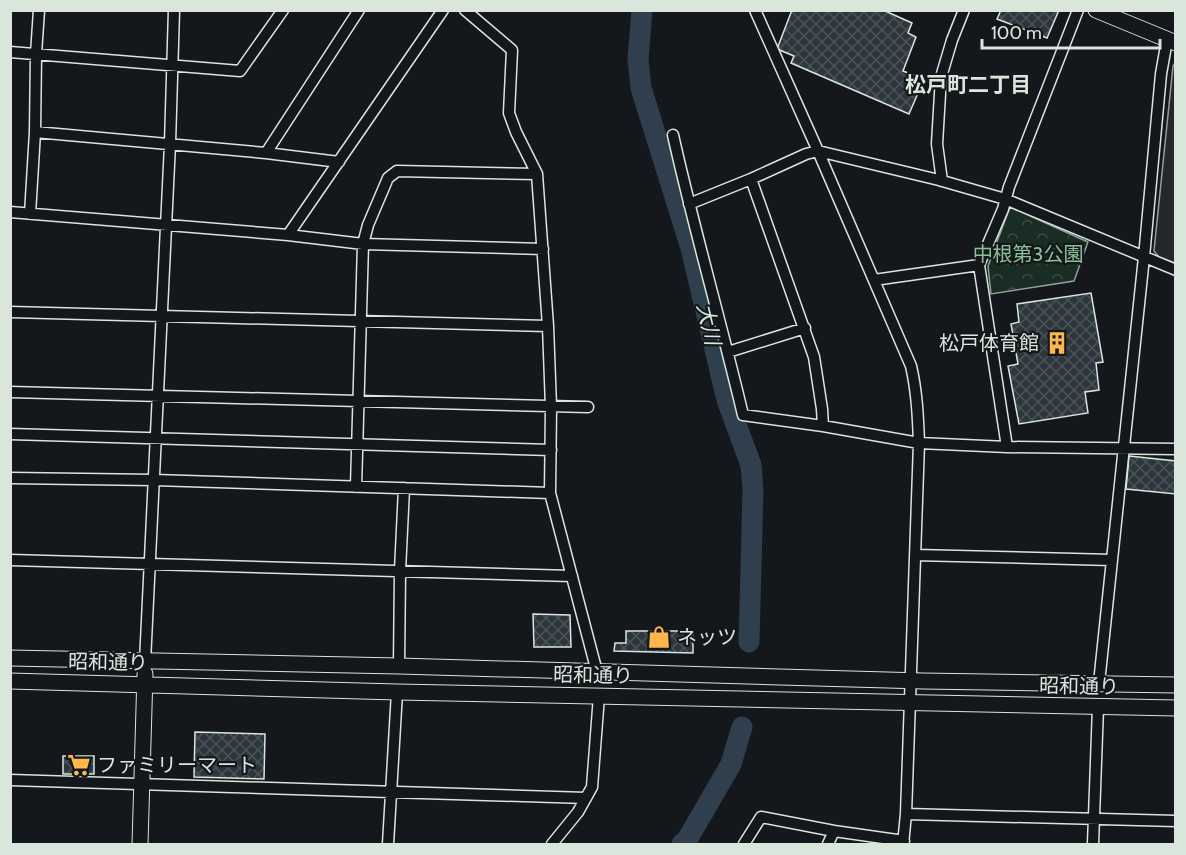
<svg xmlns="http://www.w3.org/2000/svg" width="1186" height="855" font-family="Cabin,'Noto Sans JP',sans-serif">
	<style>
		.park { fill: url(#park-crowns); stroke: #939e99; stroke-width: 1.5 }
		.parking { fill: #24282b; stroke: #939e99; stroke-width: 1.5 }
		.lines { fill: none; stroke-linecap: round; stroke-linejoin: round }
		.river { stroke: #2f3f4d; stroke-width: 21 }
		.building { fill: url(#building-cross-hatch); stroke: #d8e6dc; stroke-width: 1.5 }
		.street-casing { stroke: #d8e6dc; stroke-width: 13 }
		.secondary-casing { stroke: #d8e6dc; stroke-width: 17 }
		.street { stroke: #14181c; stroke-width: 10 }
		.secondary { stroke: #14181c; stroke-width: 15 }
		.labels { text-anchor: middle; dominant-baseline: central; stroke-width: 4.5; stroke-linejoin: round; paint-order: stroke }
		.park-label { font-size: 20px; fill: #8ac095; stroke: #14181c }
		.poi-label { font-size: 20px; fill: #d8e6dc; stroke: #14181c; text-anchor: start }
		.street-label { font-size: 20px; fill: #d8e6dc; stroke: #14181c }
		.neighbourhood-label { font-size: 21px; font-weight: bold; fill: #d8e6dc; stroke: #14181c }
		.water-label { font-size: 21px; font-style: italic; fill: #d8e6dc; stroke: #14181c }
	</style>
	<defs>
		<pattern id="park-crowns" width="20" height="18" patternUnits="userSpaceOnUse" patternTransform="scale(1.5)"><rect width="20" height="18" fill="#1a2d24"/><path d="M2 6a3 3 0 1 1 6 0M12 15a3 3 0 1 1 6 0" fill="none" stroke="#3b4b43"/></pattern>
		<pattern id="building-cross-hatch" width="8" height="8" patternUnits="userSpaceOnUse" patternTransform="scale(1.5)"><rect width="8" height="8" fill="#2c363c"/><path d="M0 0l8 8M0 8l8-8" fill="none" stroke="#4a5358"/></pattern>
	</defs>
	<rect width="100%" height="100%" fill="#14181c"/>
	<path class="park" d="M1010 207 1088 242 1074 281 991 294 988 266Z"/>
	<path class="parking" d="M1175 63V263L1159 257 1154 251 1173 66Z"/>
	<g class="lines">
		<path class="river" d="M642 10 638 59 641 88 691 248 727 400 751 465 753 490 749 642
			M682 844 687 840 731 764 742 727"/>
	</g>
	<path class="building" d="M792 10H883L912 23 908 33 916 37 903 71 924 79 909 114 791 63 794 56 777 49Z
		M1001 10H1059L1047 38 997 19Z
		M1091 293 1103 362 1096 363 1099 390 1085 392 1088 413 1019 424 1008 366 1018 364 1011 324 1019 322 1017 304Z
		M1129 456 1176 461V494L1126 489Z
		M533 614 570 615 571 647H534Z
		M626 631H693V653L614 651 615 643H626Z
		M195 732 265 734 264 779 194 777Z
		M63 756H94V774H63Z"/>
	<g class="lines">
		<g class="street-casing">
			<path id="street" d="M465 10 512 50 509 113 516 132 537 174 548 326 551 407 550 493 597 672
				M755 10 818 151 911 366C917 392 918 417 919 443L906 814 903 844
				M10 52 240 71 283 10
				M35 132 266 153 339 162
				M673 135C694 229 721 322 743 415L823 426 919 443 1007 447 1176 449
				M266 153 359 10
				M751 179 814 357 822 409 823 426
				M942 181 937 144 941 77 952 40 964 10
				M689 204 751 179 806 154 818 151 939 180 1005 199 1176 270
				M10 212 288 235 363 244 543 249
				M30 214 35 132 36 54 39 10
				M288 235 443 10
				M874 280 979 265
				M10 312 548 326
				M728 352 805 328
				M10 392 588 407
				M10 434 551 450
				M1007 447 979 265 1003 209 1009 187 1078 10
				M10 478 154 480 550 493
				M356 487 363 244 368 225 388 178 397 171 537 174
				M915 555 1112 560
				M10 560 572 576
				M145 662 170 144 174 10
				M399 666 400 571 404 488
				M1099 683 1144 257 1161 74 1167 40
				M10 780 586 798
				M906 814 1176 821
				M388 844 397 692
				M552 844 578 812 592 787 599 696
				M744 844 761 817 834 831 904 841
				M828 844 834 831
				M1093 844 1098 707"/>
		</g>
		<g class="secondary-casing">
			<path id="secondary" d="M1096 10 1176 43
				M10 658 399 666 923 681 1176 685
				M10 681 397 692 1176 708
				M140 844 145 674"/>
		</g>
		<use href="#street" class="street"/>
		<use href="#secondary" class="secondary"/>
	</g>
	<defs>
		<g id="building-bare" transform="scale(1.8)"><path d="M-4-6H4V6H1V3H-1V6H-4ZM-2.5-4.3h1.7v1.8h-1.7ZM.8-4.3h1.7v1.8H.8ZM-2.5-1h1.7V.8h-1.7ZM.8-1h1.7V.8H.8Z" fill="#ffb74d" stroke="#14181c" stroke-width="2.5" paint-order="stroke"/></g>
		<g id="shop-bare" transform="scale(1.8)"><path d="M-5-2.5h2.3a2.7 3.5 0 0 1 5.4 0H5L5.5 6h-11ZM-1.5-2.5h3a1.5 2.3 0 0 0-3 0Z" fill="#ffb74d" stroke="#14181c" stroke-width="2.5" paint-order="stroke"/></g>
		<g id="supermarket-bare" transform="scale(1.8)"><path d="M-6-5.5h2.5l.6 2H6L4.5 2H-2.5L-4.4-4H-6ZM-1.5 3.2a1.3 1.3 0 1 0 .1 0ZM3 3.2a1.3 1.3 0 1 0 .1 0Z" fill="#ffb74d" stroke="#14181c" stroke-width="2.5" paint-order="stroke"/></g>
	</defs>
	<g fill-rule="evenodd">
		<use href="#building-bare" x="1057" y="343"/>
		<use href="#shop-bare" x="659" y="637"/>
		<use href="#supermarket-bare" x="79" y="765"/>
	</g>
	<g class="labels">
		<g class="park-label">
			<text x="1028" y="254">中根第3公園</text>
		</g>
		<g class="poi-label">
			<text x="1039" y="343" text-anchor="end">松戸体育館</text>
			<text x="677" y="637">ネッツ</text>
			<text x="97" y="765">ファミリーマート</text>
		</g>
		<g class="street-label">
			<text transform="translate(108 662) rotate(1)">昭和通り</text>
			<text transform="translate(593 675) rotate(1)">昭和通り</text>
			<text transform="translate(1079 686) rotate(1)">昭和通り</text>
		</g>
		<g class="neighbourhood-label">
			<text x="968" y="84">松戸町二丁目</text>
		</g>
		<g class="water-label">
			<text transform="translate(709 324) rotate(77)">大川</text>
		</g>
	</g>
	<rect width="1186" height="855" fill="none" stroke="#d8e6dc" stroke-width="24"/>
	<path d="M982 39v9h178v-9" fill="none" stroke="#d8e6dc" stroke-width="3"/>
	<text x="991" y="39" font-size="18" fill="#d8e6dc" stroke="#14181c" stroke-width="4.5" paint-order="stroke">100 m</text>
</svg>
